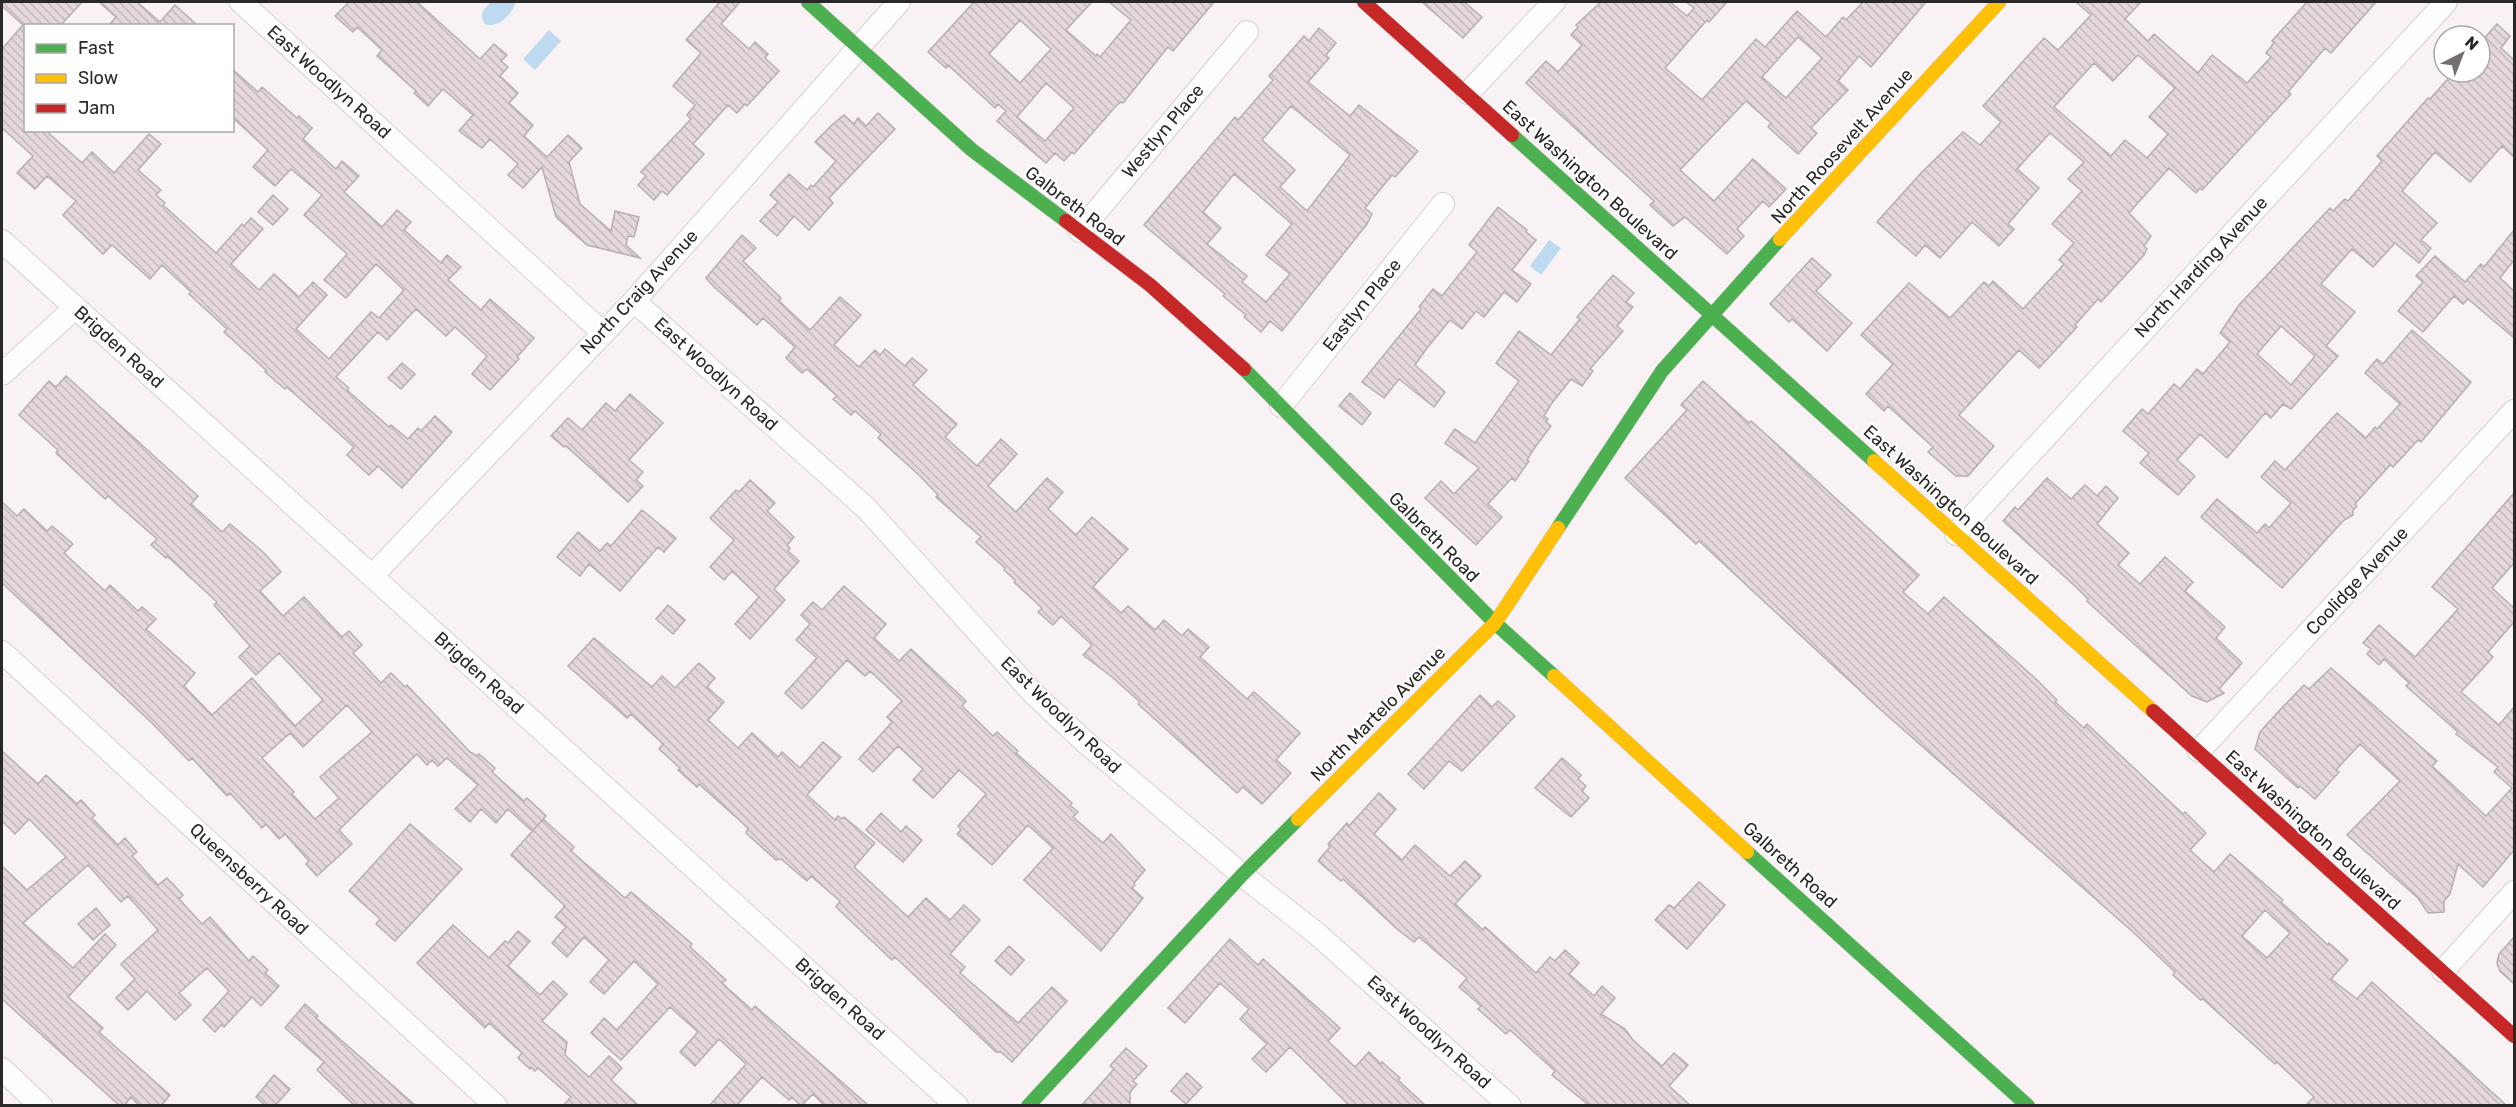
<svg xmlns="http://www.w3.org/2000/svg" width="2516" height="1107" font-family="Rubik,sans-serif">
	<style>
		.water { fill: #bddaf0 }
		.building { fill: url(#building-back-hatch); stroke: #b4afb1; stroke-width: 1.5; fill-rule: evenodd }
		.lines { fill: none; stroke-linecap: round; stroke-linejoin: round }
		.street-casing { stroke: #d5d0d2; stroke-width: 24 }
		.fast-casing { stroke: #d5d0d2; stroke-width: 15 }
		.slow-casing { stroke: #d5d0d2; stroke-width: 15 }
		.jam-casing { stroke: #d5d0d2; stroke-width: 15 }
		.street { stroke: #fefdfd; stroke-width: 22 }
		.fast { stroke: #4caf50; stroke-width: 14 }
		.slow { stroke: #ffc107; stroke-width: 14 }
		.jam { stroke: #c62828; stroke-width: 14 }
		.labels { text-anchor: middle; dominant-baseline: central; stroke-width: 4.5; stroke-linejoin: round; paint-order: stroke }
		.street-label { font-size: 18px; fill: #2b2829; stroke: #fff }
	</style>
	<defs>
		<pattern id="building-back-hatch" width="6" height="6" patternUnits="userSpaceOnUse" patternTransform="scale(1.5)"><rect width="6" height="6" fill="#e5d8db"/><path d="M-1 5l2 2M0 0l6 6M5-1l2 2" fill="none" stroke="#c5b9bc"/></pattern>
	</defs>
	<rect width="100%" height="100%" fill="#f8f2f4"/>
	<path class="water" d="M491 2H516C512 14 498 29 485 24 478 14 484 9 491 2Z
		M549 30 561 41 535 70 523 59Z
		M1549 240 1561 248 1541 275 1530 266Z"/>
	<path class="building" d="M2 2H82L60 26H26V130H45L82 163 92 152 114 173 149 134 161 144 138 170 161 190 156 195 165 203 163 205 216 253 242 224 244 226 251 218 263 229 231 264 259 290 274 274 299 297 313 282 327 295 296 329 329 359 371 312 379 318 404 290 376 264 346 298 324 280 347 254 304 215 322 195 291 169 275 186 253 167 268 150 232 117V69L258 92 262 87 297 118 299 116 312 128 303 139 336 169 342 161 359 176 344 192 382 227 397 210 411 222 404 230 441 263 447 255 461 267 448 280 481 310 490 299 534 338 517 357 519 359 490 390 472 374 487 356 455 327 446 336 416 309 387 340 378 332 336 377 349 388 347 390 389 427 391 425 408 439 418 428 421 431 435 416 452 432 402 488 378 466 369 475 347 455 354 447 287 387 285 389 265 372 267 371 224 332 227 329 189 294 191 292 162 265 150 279 112 245 103 254 63 215 76 201 47 176 35 189 17 173 33 156 2 128V49L23 25 2 6Z
		M99 2H137L160 22 175 5 198 26H108L116 17Z
		M349 2H417L480 59 494 44 507 55 501 61 508 67 500 76 518 93 509 103 533 125 524 136 547 157 568 135 582 148 569 162 580 204 611 231 615 211 639 217 634 237 628 236 626 245 640 258 587 245 556 217 542 167 523 188 508 175 518 164 490 139 482 148 459 131 473 115 443 89 428 106 414 93 416 91 377 56 382 50 357 27 353 32 335 16Z
		M720 2H740L721 24 749 49 755 42 768 54 765 58 779 71 747 106 745 104 737 113 728 105 693 144 704 154 667 195 662 191 654 200 638 185 646 176 641 172 691 119 687 115 695 105 673 86 701 53 686 40Z
		M974 2H1092L1066 30 1096 56 1097 54 1100 57 1131 20 1109 2H1214L1173 51 1168 47 1123 103 1121 102 1116 106 1074 154 1072 152 1064 161 1055 153 1046 163 997 121 1006 111 998 104 995 108 948 65 946 68 928 52ZM1020 20 1051 49 1020 83 989 54ZM1046 83 1074 108 1045 141 1017 117Z
		M1422 2H1464L1482 17 1463 38Z
		M1601 2H1670L1687 16 1694 8 1686 2H1727L1709 22 1707 20 1665 68 1702 100 1756 39 1765 47 1797 11 1826 37 1843 17 1846 20 1863 2H1926L1871 67 1859 56 1838 81 1848 90 1811 128 1817 133 1798 154 1768 127 1771 123 1746 101 1680 170 1714 201 1753 159 1786 189 1769 207 1763 201 1737 229 1744 236 1727 254 1685 217 1673 226 1650 205 1654 201 1526 83 1546 61 1558 72 1582 45 1571 35 1578 27 1576 25ZM1798 37 1822 58 1786 98 1762 77Z
		M2076 2H2141L2125 19 2148 41 2154 34 2198 73 2212 55 2247 83 2271 57 2266 53 2274 43 2272 41 2307 2H2376L2331 53 2325 48 2288 92 2291 94 2202 190 2200 188 2196 193 2169 168 2129 213 2151 236 2144 246 2147 249 2144 255 2101 302 2098 299 2075 325 2077 327 2039 368 2019 350 1959 415 1994 446 1968 476H1956L1928 452 1933 447 1888 406 1884 411 1866 394 1893 364 1861 335 1909 283 1950 318 1984 282 1989 286 1993 281 2023 309 2064 264 2059 260 2074 243 2052 224 2082 191 2068 179 2084 162 2050 133 2017 169 2039 188 2008 224 2014 229 1999 246 1972 222 1940 258 1925 245 1916 256 1877 222 1921 173 1963 132 1980 145 2001 122 1983 106 2044 38 2058 50 2091 15ZM2138 55 2175 88 2149 117 2168 134 2147 158 2125 140 2111 156 2054 107 2094 63 2113 81Z
		M2497 24 2510 36 2501 48 2514 60V157L2502 146 2470 182 2435 152 2402 191 2437 223 2421 240 2431 248 2419 263 2395 243 2373 267 2352 249 2321 284 2355 312 2326 346 2338 356 2291 409 2283 404 2271 418 2265 413 2227 458 2200 434 2177 460 2195 476 2178 495 2140 463 2149 453 2123 431 2142 409 2148 414 2174 384 2180 389 2197 369 2203 374 2230 342 2220 333 2239 305 2330 208 2333 211 2345 199 2348 201 2382 161 2377 156 2428 98 2430 99 2454 72H2480V43ZM2281 326 2315 356 2291 385 2257 354Z
		M1319 28 1336 43 1326 55 1329 58 1308 82 1350 116 1359 105 1418 151 1395 177 1392 175 1365 208 1372 214 1367 224 1282 331 1270 321 1261 332 1244 317 1246 315 1223 296 1225 294 1144 225 1235 117 1238 120 1273 80 1269 76 1304 36 1309 41ZM1291 106 1350 155 1307 211 1280 187 1295 170 1262 140ZM1234 174 1292 224 1266 255 1290 274 1266 302 1242 282 1247 276 1207 244 1221 228 1203 212Z
		M878 113 895 129 829 198 833 203 809 230 794 216 777 236 760 221 778 202 770 195 789 174 807 190 811 185 813 187 836 161 815 142 833 124 844 115 854 124 858 118 866 126Z
		M273 195 288 209 273 225 258 212Z
		M1498 207 1527 230 1526 232 1536 240 1512 270 1531 284 1517 302 1504 292 1484 317 1476 311 1462 329 1450 320 1427 348 1415 365 1445 392 1434 407 1399 379 1384 398 1362 382 1421 309 1419 307 1433 289 1442 296 1477 252 1469 245Z
		M2514 230V260L2500 278 2514 291V338L2468 299 2463 304 2454 296 2423 332 2398 311 2423 282 2416 276 2435 256 2465 282 2481 264 2484 267Z
		M742 235 756 248 743 261 781 298 779 301 810 330 840 297 861 315 834 345 859 367 875 350 880 355 885 349 905 366 912 358 927 370 913 385 957 424 945 437 977 466 1001 439 1017 454 988 486 1016 512 1047 478 1063 492 1048 509 1076 535 1092 517 1128 549 1093 587 1121 613 1128 606 1155 630 1164 620 1182 636 1188 629 1209 647 1200 657 1247 699 1254 692 1300 733 1276 760 1291 773 1262 804 1243 787 1237 793 1138 704 1140 702 1112 677 1083 655 1092 645 1061 616 1053 625 1038 612 1042 608 1014 582 1015 580 1004 570 1005 568 976 542 981 537 936 497 938 495 920 476 878 438 881 434 855 411 851 415 833 399 837 396 807 369 802 373 786 358 795 347 763 318 757 325 713 286 706 278Z
		M1812 258 1831 275 1816 291 1852 323 1827 351 1792 319 1789 322 1770 304Z
		M1613 275 1634 293 1626 302 1633 307 1617 326 1623 331 1590 369 1593 371 1582 386 1571 379 1552 403 1544 416 1548 419 1546 422 1551 426 1533 450 1527 460 1529 461 1515 481 1512 478 1488 504 1502 517 1476 545 1425 498 1441 481 1454 494 1479 468 1445 443 1455 429 1475 443 1519 381 1496 363 1519 331 1551 355 1580 319 1577 317Z
		M2412 330 2471 382 2421 442 2418 440 2393 467 2390 465 2355 504 2357 506 2353 510V515L2344 520 2282 588 2201 517 2217 499 2257 533 2265 524 2269 528 2291 503 2261 477 2275 461 2285 470 2337 413 2366 438 2375 427 2377 429 2400 404 2365 373 2377 359 2383 364Z
		M402 363 415 374 401 389 388 378Z
		M66 376 198 496 191 504 222 532 230 524 263 552 281 572 260 591 283 616 304 597 342 637 349 631 362 645 353 653 381 683 391 673 405 687 407 685 470 752 477 756 479 754 495 768 492 772 524 801 527 798 540 810 546 816 532 831 508 809 496 823 481 809 470 822 455 809 478 785 447 758 438 766 432 760 427 765 417 754 339 830 352 844 317 876 306 864 309 861 285 834 279 839 266 824 262 828 230 793 227 796 192 758 189 761 153 724 2 583V502L17 516 24 509 47 531 52 526 73 544 64 553 105 591 110 585 138 611 142 607 156 619 146 629 195 673 184 686 212 715 252 678 295 726 323 700 279 653 256 675 239 657 250 646 214 605 217 602 167 556 166 558 151 545 157 539 108 496 105 499 56 453 58 450 19 415 49 381 56 387ZM347 705 372 732 320 777 339 798 315 819 292 794 294 792 262 758 290 733 303 747Z
		M1703 381 1749 423 1751 421 1781 448 1919 575 1903 592 1928 614 1944 597 2036 679 2057 700 2055 702 2084 728 2087 724 2183 814 2185 812 2206 833 2190 850 2214 872 2230 854 2283 900 2281 902 2328 945 2329 943 2348 960 2331 979 2357 999 2372 982 2507 1106H2305L2314 1097 2277 1062 2275 1064 2203 999 2201 1000 2173 975 2175 972 2134 933 1881 710 1699 541 1696 544 1625 478 1687 410 1681 405ZM2265 910 2290 933 2267 958 2242 936Z
		M1350 393 1371 413 1362 425 1339 406Z
		M630 394 663 423 629 460 643 472 636 480 643 486 628 502 566 446 564 447 551 436 568 418 582 430 606 403 615 411Z
		M2047 478 2071 499 2085 485 2097 496 2106 486 2118 498 2097 524 2129 553 2118 565 2140 584 2165 557 2193 582 2185 591 2225 627 2216 638 2242 663 2219 689 2224 693 2207 702 2192 696 2102 615 2087 601 2088 599 2075 586 2003 521 2015 507 2018 510Z
		M750 480 775 503 767 511 794 537 787 545 790 548 788 551 799 561 774 589 785 600 750 639 735 624 759 597 732 571 724 580 710 567 734 540 710 518 736 490 739 492Z
		M2514 493V563L2492 588 2514 608V622L2488 652 2493 657 2461 692 2499 725 2514 707V850L2483 887 2458 864 2450 894 2444 901V912L2428 913 2418 898 2347 835 2400 781 2360 744 2336 770 2339 772 2315 799 2300 786 2298 788 2255 749 2260 732 2276 714 2304 685 2309 689 2331 668 2437 761 2432 766 2486 816 2512 788 2494 772 2498 767 2456 734 2458 732 2406 686 2409 683 2384 659 2379 665 2367 654 2371 649 2363 643 2379 625 2415 657 2458 609 2432 587Z
		M642 510 676 538 664 552 658 547 620 591 589 564 580 576 557 557 578 532 600 551 607 543 611 546Z
		M844 586 886 624 874 638 899 661 911 649 966 701 962 706 993 736 997 732 1018 751 1016 753 1072 803 1070 805 1078 812 1073 817 1103 843 1111 834 1145 870 1134 883 1135 885 1132 888 1143 898 1101 951 1024 880 1053 848 1028 825 992 865 957 834 961 830 958 826 986 794 959 770 933 798 913 780 923 769 898 746 873 772 859 759 892 722 887 717 902 701 870 671 865 676 847 660 802 709 785 693 817 658 796 640 810 624 801 615 813 602 822 610Z
		M668 605 685 620 673 634 656 619Z
		M594 638 652 687 662 676 675 688 699 663 715 678 707 687 724 702 708 720 738 748 752 733 778 757 782 752 800 768 823 742 841 757 807 795 835 820 838 816 842 819 844 817 875 843 854 867 908 917 926 898 950 920 964 905 980 920 950 954 965 967 960 973 1018 1023 1052 987 1067 1001 1012 1062 1001 1052H996L895 957 892 960 857 927 836 907 840 901 811 876 807 881 781 859 776 860 746 833 748 828 699 784 697 787 678 770 680 768 659 749 663 744 631 714 627 718 568 666Z
		M1480 695 1492 707 1498 701 1515 716 1462 771 1449 761 1424 789 1408 774Z
		M2 751 38 784 46 775 77 804 81 800 95 815 92 818 118 845 125 838 137 852 132 856 158 885 167 878 183 895 179 899 202 924 210 917 249 961 253 956 268 970 265 973 279 986 261 1006 252 997 224 1027 221 1025 215 1032 203 1020 229 991 207 968 179 993 191 1005 175 1020 147 991 128 1010 116 998 135 979 121 964 158 930 128 896 121 902 88 865 23 923 73 968 105 934 116 945 68 997 103 1028 99 1032 170 1095 161 1106H140L131 1097 124 1106H120L2 999V866L27 890 66 857 29 819 15 834 2 821Z
		M1562 758 1581 775 1578 779 1586 786 1582 791 1589 798 1571 817 1535 788Z
		M1379 793 1396 809 1374 834 1402 860 1415 845 1450 876 1465 861 1481 876 1455 904 1483 930 1485 927 1536 973 1550 957 1555 961 1565 950 1579 963 1569 974 1594 996 1602 986 1615 998 1601 1014 1625 1029 1633 1040 1662 1066 1674 1053 1688 1065 1669 1086 1691 1106H1590L1552 1075 1555 1071 1510 1030 1506 1034 1478 1009 1481 1006 1459 987 1467 978 1419 937 1414 942 1397 929 1343 879 1341 881 1318 861 1330 847 1328 844 1347 823 1349 826Z
		M881 813 901 832 906 826 922 840 903 862 866 830Z
		M543 819 574 847 571 851 625 898 631 892 692 944 690 947 726 980 722 983 752 1010 755 1006 869 1106H825L813 1094 801 1106 792 1097 789 1100 762 1077 736 1106H709L746 1064 719 1039 695 1066 680 1052 698 1032 670 1007 621 1060 591 1033 604 1018 617 1030 658 984 634 961 604 994 590 982 609 960 584 937 567 957 552 943 566 927 555 917 565 906 511 855Z
		M410 824 462 869 395 941 376 924 380 919 349 891Z
		M1699 882 1725 905 1687 949 1655 920 1669 905 1674 908Z
		M96 908 110 925 93 940 78 924Z
		M453 925 489 958 505 941 508 943 518 931 530 941 508 966 540 995 553 981 567 994 542 1021 567 1042 565 1055 589 1077 609 1056 622 1068 611 1080 639 1106H563L571 1097 538 1068 535 1071 531 1067 530 1069 518 1058 522 1053 489 1023 485 1028 417 963Z
		M2514 937V984L2500 971 2497 963 2499 954Z
		M1230 939 1258 965 1263 959 1340 1028 1328 1041 1355 1067 1369 1052 1381 1064 1382 1062 1400 1078 1398 1080 1426 1106H1350L1290 1047 1266 1072 1252 1059 1267 1044 1240 1019 1249 1009 1220 983 1185 1023 1168 1008Z
		M1009 946 1024 960 1011 975 995 961Z
		M305 1004 318 1016 316 1018 416 1106H355L317 1070 324 1062 285 1028Z
		M1126 1048 1147 1066 1133 1081 1137 1084 1130 1092V1106H1081L1114 1069 1110 1066Z
		M1187 1073 1202 1087 1186 1104 1171 1091Z
		M274 1075 290 1089 275 1106H266L256 1097Z"/>
	<g class="lines">
		<g class="street-casing">
			<path id="street" d="M241 2 602 332
				M1468 93 1554 2
				M1080 231 1247 32
				M2 241 957 1106
				M634 301 866 508 1034 694 1084 741 1242 875 1316 933 1510 1106
				M2 374 75 308
				M1281 406 1443 204
				M1956 534 2446 2
				M372 576 634 301 899 2
				M2 652 496 1106
				M2199 751 2514 411
				M2443 971 2514 892
				M2 1069 41 1106"/>
		</g>
		<g class="fast-casing">
			<path id="fast" d="M808 2 972 150 1066 221
				M1512 135 1874 461
				M1244 369 1495 623 1554 676
				M1558 528 1662 371 1780 239
				M1747 852 2028 1106
				M1028 1106 1242 875 1298 819"/>
		</g>
		<g class="slow-casing">
			<path id="slow" d="M1780 239 1999 2
				M1874 461 2153 711
				M1554 676 1747 852
				M1298 819 1495 623 1558 528"/>
		</g>
		<g class="jam-casing">
			<path id="jam" d="M1364 2 1512 135
				M1066 221 1150 285 1244 369
				M2153 711 2514 1036"/>
		</g>
		<use href="#street" class="street"/>
		<use href="#fast" class="fast"/>
		<use href="#slow" class="slow"/>
		<use href="#jam" class="jam"/>
	</g>
	<g class="labels">
		<g class="street-label">
			<text transform="translate(329 82) rotate(42)">East Woodlyn Road</text>
			<text transform="translate(1163 131) rotate(-50)">Westlyn Place</text>
			<text transform="translate(1842 146) rotate(-48)">North Roosevelt Avenue</text>
			<text transform="translate(1590 180) rotate(42)">East Washington Boulevard</text>
			<text transform="translate(1075 206) rotate(37)">Galbreth Road</text>
			<text transform="translate(2201 267) rotate(-47)">North Harding Avenue</text>
			<text transform="translate(639 292) rotate(-47)">North Craig Avenue</text>
			<text transform="translate(1362 305) rotate(-51)">Eastlyn Place</text>
			<text transform="translate(119 347) rotate(42)">Brigden Road</text>
			<text transform="translate(716 374) rotate(42)">East Woodlyn Road</text>
			<text transform="translate(1951 505) rotate(42)">East Washington Boulevard</text>
			<text transform="translate(1434 537) rotate(45)">Galbreth Road</text>
			<text transform="translate(2357 581) rotate(-47)">Coolidge Avenue</text>
			<text transform="translate(479 673) rotate(42)">Brigden Road</text>
			<text transform="translate(1378 714) rotate(-45)">North Martelo Avenue</text>
			<text transform="translate(1061 715) rotate(44)">East Woodlyn Road</text>
			<text transform="translate(2313 830) rotate(42)">East Washington Boulevard</text>
			<text transform="translate(1790 865) rotate(42)">Galbreth Road</text>
			<text transform="translate(249 879) rotate(43)">Queensberry Road</text>
			<text transform="translate(840 999) rotate(42)">Brigden Road</text>
			<text transform="translate(1429 1032) rotate(42)">East Woodlyn Road</text>
		</g>
	</g>
	<rect width="2516" height="1107" fill="none" stroke="#2b2829" stroke-width="6"/>
	<rect x="24" y="24" width="210" height="108" fill="#ffffff" stroke="#aaa9a9" stroke-width="1.5"/>
	<rect x="36" y="44" width="30" height="9" fill="#4caf50" stroke="#aaa9a9" stroke-width="1.5"/>
	<text x="78" y="54" font-size="18" fill="#2b2829">Fast</text>
	<rect x="36" y="74" width="30" height="9" fill="#ffc107" stroke="#aaa9a9" stroke-width="1.5"/>
	<text x="78" y="84" font-size="18" fill="#2b2829">Slow</text>
	<rect x="36" y="104" width="30" height="9" fill="#c62828" stroke="#aaa9a9" stroke-width="1.5"/>
	<text x="78" y="114" font-size="18" fill="#2b2829">Jam</text>
	<g transform="translate(2462 54) rotate(42)"><circle r="28" fill="#ffffff" stroke="#aaa9a9" stroke-width="1.5"/>
	<path d="M0-4.5L10 22L0 15L-10 22Z" fill="#736f70"/>
	<text y="-9" font-size="16" font-weight="bold" text-anchor="middle" fill="#2b2829">N</text>
	</g>
</svg>
